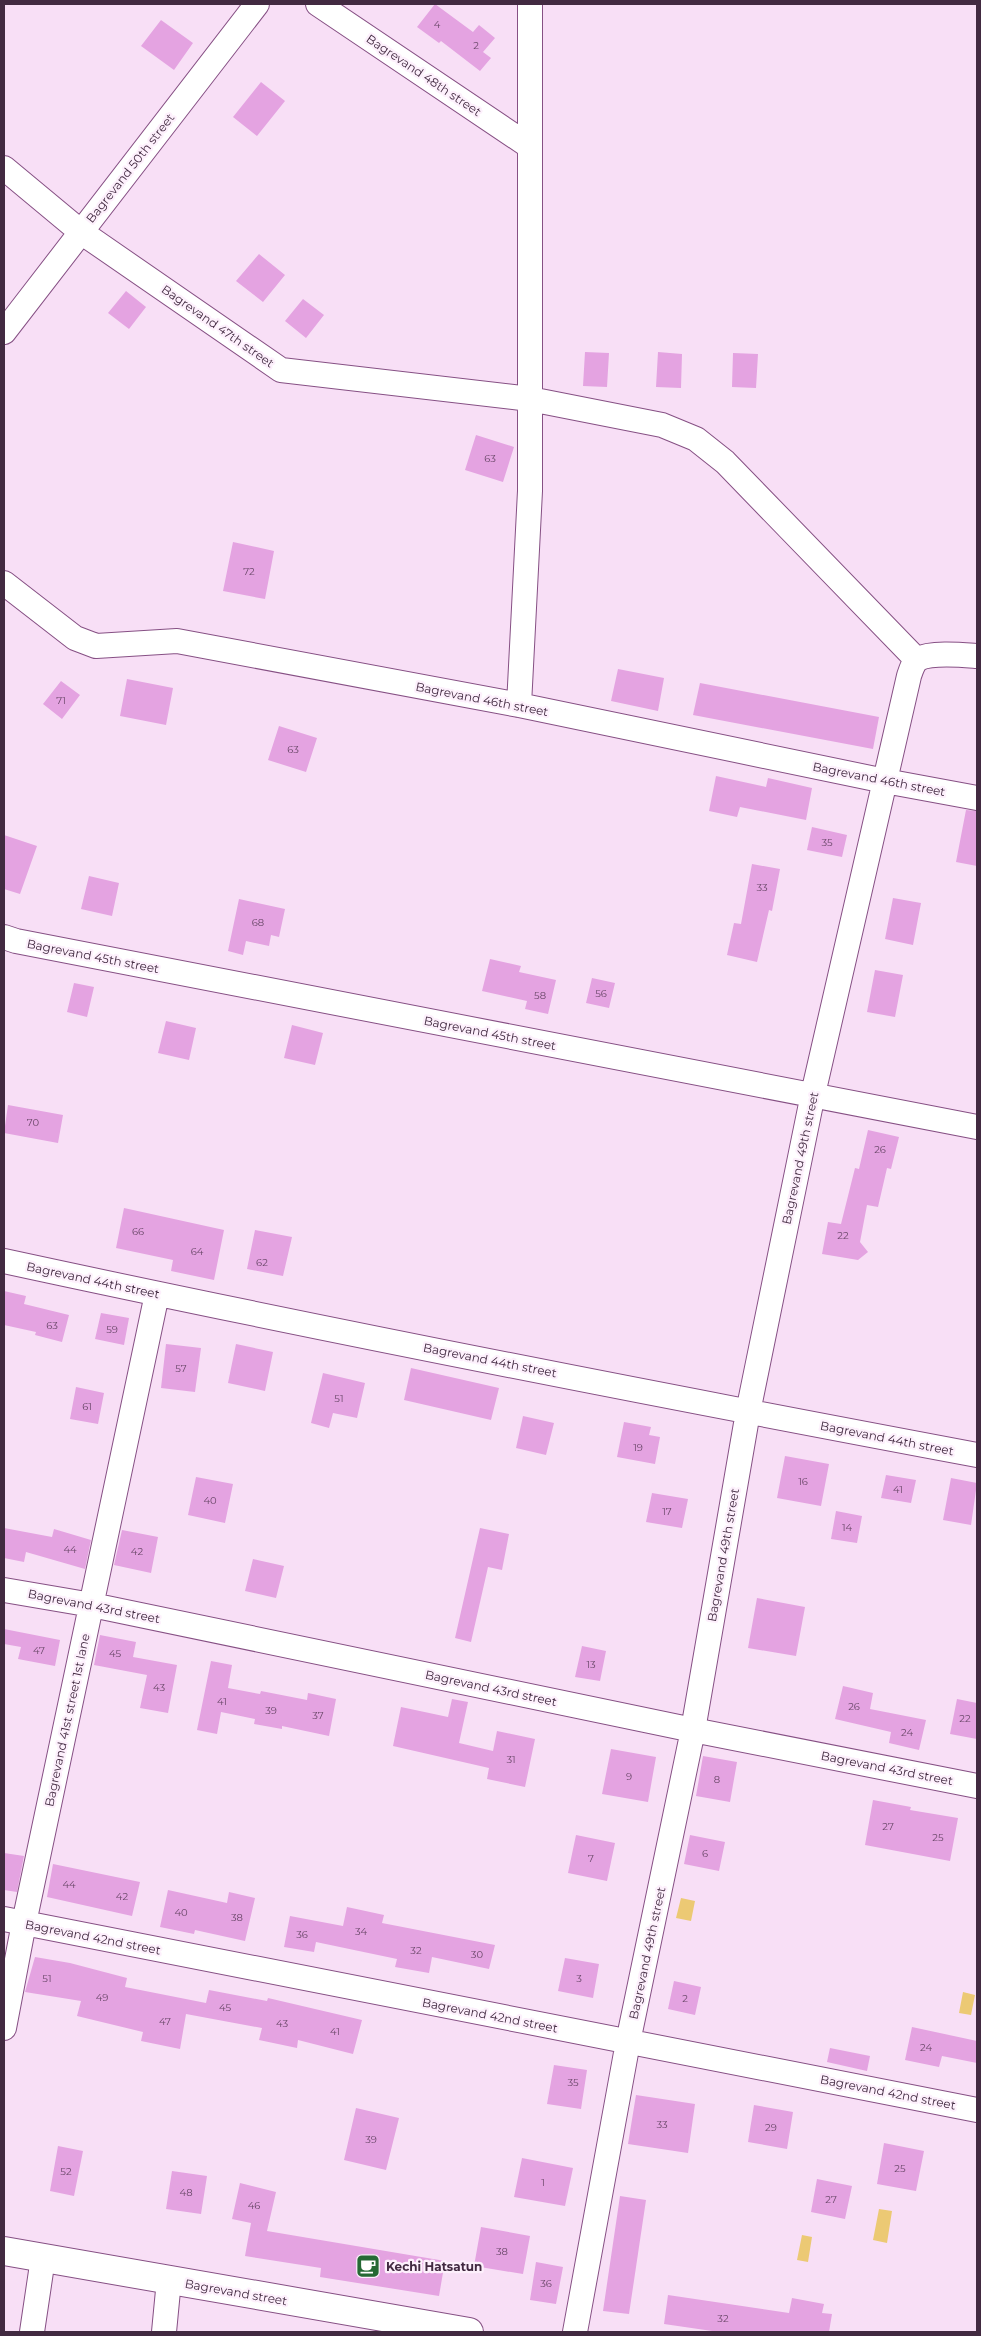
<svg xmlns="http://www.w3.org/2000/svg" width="981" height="2336" font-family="Montserrat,sans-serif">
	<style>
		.water { fill: #ecc974 }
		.building { fill: #e4a3e1 }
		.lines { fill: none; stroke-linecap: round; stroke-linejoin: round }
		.minor-casing { stroke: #865084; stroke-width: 26 }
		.major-casing { stroke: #865084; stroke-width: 30 }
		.minor { stroke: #fff; stroke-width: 24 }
		.major { stroke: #fff; stroke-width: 28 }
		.labels { text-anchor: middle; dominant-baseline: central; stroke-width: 4.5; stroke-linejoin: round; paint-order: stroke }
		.number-label { font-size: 10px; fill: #6a4869 }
		.street-label { font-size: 12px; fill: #422a41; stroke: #fdf0fc }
		.poi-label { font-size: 12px; font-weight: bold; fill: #422a41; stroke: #fdf0fc; text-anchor: start }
	</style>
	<rect width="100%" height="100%" fill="#f8dff6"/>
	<path class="water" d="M681 1898 695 1901 691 1921 676 1918Z
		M963 1992 975 1995 971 2015 959 2013Z
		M879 2209 892 2211 887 2243 873 2240Z
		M802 2235 812 2237 808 2262 797 2260Z"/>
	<path class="building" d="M435 4 473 32 479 25 495 38 483 52 491 58 480 71 441 41 439 43 417 27Z
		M161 20 193 43 174 70 141 46Z
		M261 82 285 101 257 136 233 117Z
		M259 254 285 275 263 302 236 281Z
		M126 291 146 307 129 329 108 313Z
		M303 299 324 315 306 338 285 321Z
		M585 352 609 353 607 387 583 386Z
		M658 352 682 354 681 388 656 387Z
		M733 353 758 354 756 388 732 387Z
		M476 435 514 447 503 482 465 470Z
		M233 542 274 551 265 599 223 591Z
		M618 669 664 678 658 711 611 701Z
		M127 679 173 688 166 725 120 716Z
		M61 681 80 695 62 719 43 704Z
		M700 683 879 717 873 749 693 715Z
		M279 726 317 738 306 772 268 760Z
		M716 776 766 787 768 778 812 788 806 820 740 807 737 817 709 811Z
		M966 810 977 811V866L956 862Z
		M812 827 847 835 842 857 807 850Z
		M4 835 37 846 20 894 4 889Z
		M752 864 780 869 772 911 769 910 757 962 727 955 734 923 741 924Z
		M89 876 119 883 112 916 81 909Z
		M893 898 921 903 913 945 885 939Z
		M239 899 285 909 279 937 271 935 269 946 246 941 243 955 228 951Z
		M490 959 521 966 519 972 556 980 548 1014 525 1009 527 1001 482 991Z
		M875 970 903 975 895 1017 867 1012Z
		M592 978 615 983 609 1008 586 1003Z
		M74 983 94 987 87 1017 67 1012Z
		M166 1021 196 1028 189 1060 158 1053Z
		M292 1025 323 1033 315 1065 284 1058Z
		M8 1105 63 1115 58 1143 4 1133Z
		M868 1130 899 1137 891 1169 887 1168 878 1207 867 1205 860 1242 868 1252 858 1260 822 1254 828 1222 841 1224 855 1168 859 1169Z
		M124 1208 224 1230 214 1280 171 1271 173 1260 116 1248Z
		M255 1230 292 1237 283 1276 247 1269Z
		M4 1291 26 1296 24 1304 69 1315 62 1342 35 1335 36 1332 4 1325Z
		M101 1313 129 1318 124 1345 95 1339Z
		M166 1344 201 1348 195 1392 161 1388Z
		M236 1344 273 1352 265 1391 228 1383Z
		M411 1368 499 1388 491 1420 404 1400Z
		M323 1373 365 1383 357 1418 333 1413 329 1428 311 1423Z
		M76 1387 104 1393 98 1424 70 1419Z
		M523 1416 554 1423 546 1455 516 1448Z
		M624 1422 651 1427 649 1435 660 1437 655 1464 617 1457Z
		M785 1456 829 1464 821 1506 777 1498Z
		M886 1475 916 1480 911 1503 881 1498Z
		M196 1477 233 1484 225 1523 188 1515Z
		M951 1478 977 1483 971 1525 943 1520Z
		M652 1493 688 1499 682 1528 646 1522Z
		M836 1511 862 1516 857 1543 831 1539Z
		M4 1528 52 1537 54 1529 91 1540 85 1569 26 1552 24 1562 4 1558Z
		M480 1528 509 1534 502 1570 488 1567 471 1642 455 1638Z
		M122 1530 158 1537 151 1573 114 1565Z
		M253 1559 284 1566 276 1598 245 1591Z
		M757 1598 805 1607 796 1656 748 1648Z
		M4 1629 60 1640 55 1666 18 1659 21 1647 4 1644Z
		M100 1635 136 1642 133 1657 177 1665 168 1713 140 1708 147 1675 94 1665Z
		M582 1646 606 1651 600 1681 575 1677Z
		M211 1661 232 1665 228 1688 260 1694 261 1691 307 1700 308 1693 336 1699 329 1736 282 1726V1729L254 1724 255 1719 221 1712 217 1734 197 1730Z
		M843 1686 873 1693 870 1709 926 1720 919 1750 889 1743 891 1732 835 1719Z
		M452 1699 468 1702 459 1743 493 1751 497 1731 535 1739 525 1787 487 1779 489 1768 393 1746 401 1707 448 1717Z
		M957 1699 977 1703V1739L950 1734Z
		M611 1749 656 1757 648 1802 602 1794Z
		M703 1756 737 1762 730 1802 696 1796Z
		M873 1800 911 1807 910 1810 958 1818 950 1861 865 1845Z
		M576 1835 615 1843 607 1881 568 1873Z
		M690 1835 725 1842 719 1871 684 1864Z
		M4 1853 24 1856 17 1892 4 1890Z
		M53 1864 140 1882 132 1916 47 1897Z
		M168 1890 227 1903 229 1892 255 1898 245 1941 195 1930 194 1934 160 1927Z
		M347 1907 384 1915 382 1923 495 1945 489 1969 432 1957 429 1973 395 1967 397 1959 316 1942 314 1952 284 1947 290 1916 343 1926Z
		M35 1957 70 1963 127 1978 125 1987 206 2003 209 1990 267 2001 268 1998 362 2020 353 2054 298 2040 297 2048 259 2040 262 2028 186 2014 180 2049 141 2041 143 2032 77 2016 81 2001 25 1992Z
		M565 1958 599 1964 593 1998 558 1991Z
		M674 1981 701 1987 695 2015 668 2009Z
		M912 2027 977 2041V2063L942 2056 939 2067 905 2060Z
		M830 2048 870 2056 867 2071 827 2062Z
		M554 2065 587 2070 581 2109 547 2104Z
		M636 2095 695 2104 688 2153 628 2144Z
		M754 2105 793 2112 787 2149 748 2142Z
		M356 2108 399 2118 386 2170 344 2160Z
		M884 2143 924 2151 916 2191 877 2184Z
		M58 2146 83 2151 74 2196 50 2191Z
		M522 2158 573 2168 565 2206 514 2197Z
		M172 2171 207 2176 201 2214 166 2209Z
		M817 2179 852 2186 845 2219 811 2212Z
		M240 2183 276 2192 267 2231 445 2261 439 2296 320 2277 321 2268 245 2256 251 2223 232 2219Z
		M620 2196 646 2200 629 2314 603 2311Z
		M481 2227 530 2236 523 2274 474 2266Z
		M536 2262 563 2267 556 2304 530 2300Z
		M668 2295 789 2313 792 2298 824 2304 822 2313 832 2314 829 2332H719L664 2324Z"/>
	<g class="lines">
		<g class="minor-casing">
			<path id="minor" d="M318 4 529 146
				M4 168 81 232 281 370 530 399 662 425 696 439 725 462 917 660
				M4 332 257 4
				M4 583 75 638 96 646 177 641 519 705 885 781 977 798
				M519 705 530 491V4
				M4 937 16 941 977 1127
				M4 1261C327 1331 652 1394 977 1455
				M4 1590 92 1605 693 1730 977 1786
				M4 1919 977 2110
				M4 2028 24 1923 157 1294
				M32 2332 43 2258
				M164 2332 169 2280
				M575 2332 628 2042 693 1730 748 1412 813 1094 909 676C911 670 913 663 918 659 931 652 963 655 977 656"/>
		</g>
		<g class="major-casing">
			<path id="major" d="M4 2251 469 2332"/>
		</g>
		<use href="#minor" class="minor"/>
		<use href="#major" class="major"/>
	</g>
	<defs>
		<g id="cafe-square" transform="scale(1.25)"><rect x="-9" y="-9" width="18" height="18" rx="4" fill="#256934" stroke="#fdf0fc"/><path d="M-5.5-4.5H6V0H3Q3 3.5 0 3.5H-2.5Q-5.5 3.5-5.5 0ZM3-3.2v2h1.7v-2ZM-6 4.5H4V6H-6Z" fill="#fff"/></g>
	</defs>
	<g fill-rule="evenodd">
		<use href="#cafe-square" x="368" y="2266"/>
	</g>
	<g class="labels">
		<g class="number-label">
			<text x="437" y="24">4</text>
			<text x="476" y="45">2</text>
			<text x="490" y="458">63</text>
			<text x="249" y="571">72</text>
			<text x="61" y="700">71</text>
			<text x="293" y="749">63</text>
			<text x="827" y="842">35</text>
			<text x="762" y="887">33</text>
			<text x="258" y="922">68</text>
			<text x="601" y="993">56</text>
			<text x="540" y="995">58</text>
			<text x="33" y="1122">70</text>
			<text x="880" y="1149">26</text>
			<text x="138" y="1231">66</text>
			<text x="843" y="1235">22</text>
			<text x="197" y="1251">64</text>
			<text x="262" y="1262">62</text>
			<text x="52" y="1325">63</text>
			<text x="112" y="1329">59</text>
			<text x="181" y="1368">57</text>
			<text x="339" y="1398">51</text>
			<text x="87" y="1406">61</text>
			<text x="638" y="1447">19</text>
			<text x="803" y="1481">16</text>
			<text x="898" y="1489">41</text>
			<text x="210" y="1500">40</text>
			<text x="667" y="1511">17</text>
			<text x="847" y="1527">14</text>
			<text x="70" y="1549">44</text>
			<text x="137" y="1551">42</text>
			<text x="39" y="1650">47</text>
			<text x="115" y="1653">45</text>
			<text x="591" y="1664">13</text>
			<text x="159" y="1687">43</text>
			<text x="222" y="1701">41</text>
			<text x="854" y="1706">26</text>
			<text x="271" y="1710">39</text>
			<text x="318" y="1715">37</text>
			<text x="965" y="1718">22</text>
			<text x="907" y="1732">24</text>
			<text x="511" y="1759">31</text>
			<text x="629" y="1776">9</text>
			<text x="717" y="1779">8</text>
			<text x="888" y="1826">27</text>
			<text x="938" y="1837">25</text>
			<text x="705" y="1853">6</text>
			<text x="591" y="1858">7</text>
			<text x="69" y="1884">44</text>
			<text x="122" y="1896">42</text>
			<text x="181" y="1912">40</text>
			<text x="237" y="1917">38</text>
			<text x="361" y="1931">34</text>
			<text x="302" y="1934">36</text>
			<text x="416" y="1950">32</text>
			<text x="477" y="1954">30</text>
			<text x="47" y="1978">51</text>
			<text x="579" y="1978">3</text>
			<text x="102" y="1997">49</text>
			<text x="685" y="1998">2</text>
			<text x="225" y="2007">45</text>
			<text x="165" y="2021">47</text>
			<text x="282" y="2023">43</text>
			<text x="335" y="2031">41</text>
			<text x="926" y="2047">24</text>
			<text x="573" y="2082">35</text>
			<text x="662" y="2124">33</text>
			<text x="771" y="2127">29</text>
			<text x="371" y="2139">39</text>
			<text x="900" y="2168">25</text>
			<text x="66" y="2171">52</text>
			<text x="543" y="2182">1</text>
			<text x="186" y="2192">48</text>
			<text x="831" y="2199">27</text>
			<text x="254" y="2205">46</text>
			<text x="502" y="2251">38</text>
			<text x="546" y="2283">36</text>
			<text x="723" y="2318">32</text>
		</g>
		<g class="street-label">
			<text transform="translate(424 75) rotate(34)">Bagrevand 48th street</text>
			<text transform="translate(130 168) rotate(-52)">Bagrevand 50th street</text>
			<text transform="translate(218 326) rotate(35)">Bagrevand 47th street</text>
			<text transform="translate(482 699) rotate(11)">Bagrevand 46th street</text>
			<text transform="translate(879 779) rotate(11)">Bagrevand 46th street</text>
			<text transform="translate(93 956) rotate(11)">Bagrevand 45th street</text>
			<text transform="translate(490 1033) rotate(11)">Bagrevand 45th street</text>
			<text transform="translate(800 1158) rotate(-78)">Bagrevand 49th street</text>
			<text transform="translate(93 1280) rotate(12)">Bagrevand 44th street</text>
			<text transform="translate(490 1360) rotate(11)">Bagrevand 44th street</text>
			<text transform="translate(887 1438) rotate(11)">Bagrevand 44th street</text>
			<text transform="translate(723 1555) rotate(-80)">Bagrevand 49th street</text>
			<text transform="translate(94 1606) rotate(11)">Bagrevand 43rd street</text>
			<text transform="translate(491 1688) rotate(12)">Bagrevand 43rd street</text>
			<text transform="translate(67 1720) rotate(-78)">Bagrevand 41st street 1st lane</text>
			<text transform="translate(887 1768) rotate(11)">Bagrevand 43rd street</text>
			<text transform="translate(93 1937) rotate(11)">Bagrevand 42nd street</text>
			<text transform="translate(647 1953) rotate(-78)">Bagrevand 49th street</text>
			<text transform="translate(490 2015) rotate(11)">Bagrevand 42nd street</text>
			<text transform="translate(888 2092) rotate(11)">Bagrevand 42nd street</text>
			<text transform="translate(236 2292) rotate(10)">Bagrevand street</text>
		</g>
		<g class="poi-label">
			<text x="386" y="2266">Kechi Hatsatun</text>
		</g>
	</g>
	<rect width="981" height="2336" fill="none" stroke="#422a41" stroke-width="10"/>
</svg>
